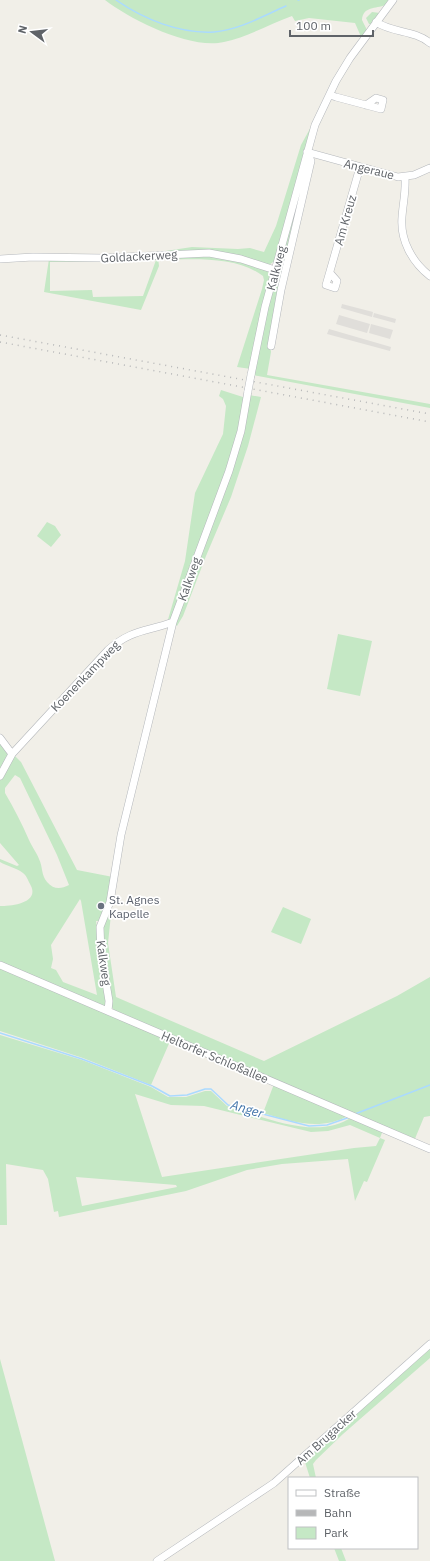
<svg xmlns="http://www.w3.org/2000/svg" width="430" height="1561" font-family="'IBM Plex Sans',sans-serif">
	<style>
		.industrial { fill: #e0deda }
		.green { fill: #c5e8c5; fill-rule: evenodd }
		.lines { fill: none; stroke-linecap: round; stroke-linejoin: round }
		.stream { stroke: #aadaff; stroke-width: 1.5 }
		.minor-casing { stroke: #b5b8bc; stroke-width: 8 }
		.minor { stroke: #fff; stroke-width: 7 }
		.rail { stroke: #b6b7b8; stroke-width: 1.5; stroke-dasharray: 1 5; stroke-linecap: butt }
		.minor-bridge-casing { stroke: #b5b8bc; stroke-width: 8; stroke-linecap: butt }
		.minor-bridge { stroke: #fff; stroke-width: 7 }
		.worship-dot { fill: #6b7280; stroke: #fff; stroke-width: 1.5 }
		.labels { text-anchor: middle; dominant-baseline: central; stroke-width: 3.5; stroke-linejoin: round; paint-order: stroke }
		.street-label { font-size: 12px; fill: #5f6368; stroke: #fff }
		.worship-label { font-size: 12px; fill: #5b616d; stroke: #fff; text-anchor: start }
		.water-label { font-size: 13px; font-style: italic; fill: #4174aa; stroke: #fff }
	</style>
	<rect width="100%" height="100%" fill="#f1efe8"/>
	<path class="industrial" d="M342 304 373 312 372 317 341 308Z
		M374 313 396 319 395 323 373 317Z
		M339 315 370 324 367 333 336 324Z
		M371 324 393 330 390 339 369 333Z
		M329 329 391 347 390 351 327 334Z"/>
	<path class="green" d="M105 0H389L385 5C376 9 363 6 362 20L367 30 362 39 355 23 309 18 295 21 292 16C269 24 248 37 224 42 191 50 131 20 105 0Z
		M372 12 380 13 371 24H369L366 18Z
		M312 125 276 260 269 265 230 255H155L159 252 192 247 238 249 250 248 264 252 276 226 301 145Z
		M307 165 270 345 271 352 267 375 430 404V408L253 375 260 336Z
		M218 255 267 270 271 275 251 369 237 367 262 289 264 280 263 276C237 256 193 259 162 260L164 258Z
		M158 258 159 266 141 310 44 292 49 259ZM156 260 143 296 93 297 92 290 50 291V262Z
		M221 390 246 398 240 431 174 616 167 623 185 561 195 493 223 434 226 406 223 399 219 396Z
		M249 395 261 397 248 446 231 497 206 556 183 616 177 626 175 624 230 473Z
		M47 522 55 526 61 535 51 547 37 536Z
		M338 634 372 641 360 696 327 689Z
		M0 739 9 754 0 772Z
		M14 755 21 762 77 870 113 877 109 901 101 921H96L108 1001 106 1006 103 1007 0 963V906C12 906 41 903 30 884 28 880 26 875 23 873 17 868 7 866 0 862V859L17 866 19 865 0 843V779ZM15 775 20 778 57 855 69 885C61 889 54 890 47 882 41 875 43 867 39 859 37 853 32 847 29 840 22 824 14 808 5 793V788ZM80 899 81 901 97 995 63 982 56 970 51 968 53 959 51 945Z
		M112 905 108 943 116 997 264 1061 397 996 430 977V1116L424 1117 414 1141 115 1012 110 1004 101 934Z
		M283 907 311 919 301 944 271 932Z
		M0 966 171 1039 151 1085 83 1058 0 1031Z
		M0 1035 82 1060 151 1087 168 1097H186L205 1091H211L227 1106 236 1109C270 1119 319 1140 352 1117L383 1130 380 1138 385 1140 367 1182 364 1181 355 1201 348 1159 282 1164 247 1170 186 1191 59 1217 58 1211 54 1212 48 1179 43 1170 6 1164 7 1225H0ZM135 1094 171 1105 204 1106 311 1132 328 1131 350 1125 380 1138 376 1146 354 1148 162 1177ZM76 1177 176 1185 177 1187 82 1206Z
		M274 1084 348 1116C320 1131 292 1122 263 1113Z
		M430 1346V1358L343 1434 316 1460 313 1464 316 1478H310L304 1459Z
		M0 1359 55 1561H0Z
		M334 1548H341L346 1561H339Z"/>
	<g class="lines">
		<path class="stream" d="M116 0C143 19 180 34 214 32 239 30 263 16 286 6
			M298 0H299
			M0 1033 82 1059 152 1086 170 1096 187 1095 205 1089H211L228 1105 309 1126 327 1125 350 1117
			M355 1114 430 1085"/>
		<g class="minor-casing">
			<path id="minor" d="M376 22C392 33 415 30 430 43
				M330 95 336 97 381 109 383 100 376 98 366 105
				M307 152 398 177 414 175 430 168
				M405 177C406 191 403 203 402 217 400 240 412 262 430 276
				M0 259 33 257 103 258 209 253 241 259 275 270
				M330 273 337 281 335 288 326 285 360 167
				M271 346 281 290 311 161 307 152
				M251 375 265 307 315 125 336 81 350 58 393 0
				M0 738 12 754
				M0 776 12 754 108 650C132 629 146 632 173 622
				M0 965 430 1149
				M108 1011 109 1001 101 953 100 927 110 902 121 835 173 622 229 471 241 431 248 391
				M157 1561 274 1483 430 1344"/>
		</g>
		<use href="#minor" class="minor"/>
		<path class="rail" d="M0 335 430 414
			M0 342 430 422"/>
		<g class="minor-bridge-casing">
			<path id="minor-bridge" d="M248 391 251 375"/>
		</g>
		<use href="#minor-bridge" class="minor-bridge"/>
	</g>
	<circle class="worship-dot" cx="101" cy="906" r="4"/>
	<g class="labels">
		<g class="street-label">
			<text transform="translate(369 169) rotate(14)">Angeraue</text>
			<text transform="translate(345 220) rotate(-74)">Am Kreuz</text>
			<text transform="translate(139 256) rotate(-3)">Goldackerweg</text>
			<text transform="translate(276 268) rotate(-75)">Kalkweg</text>
			<text transform="translate(189 579) rotate(-70)">Kalkweg</text>
			<text transform="translate(85 676) rotate(-46)">Koenenkampweg</text>
			<text transform="translate(104 963) rotate(82)">Kalkweg</text>
			<text transform="translate(215 1057) rotate(23)">Heltorfer Schloßallee</text>
			<text transform="translate(326 1437) rotate(-42)">Am Brugacker</text>
		</g>
		<g class="worship-label">
			<text x="109" y="899">St. Agnes<tspan x="109" dy="14">Kapelle</tspan></text>
		</g>
		<g class="water-label">
			<text transform="translate(247 1109) rotate(17)">Anger</text>
		</g>
	</g>
	<rect x="288" y="1477" width="130" height="72" fill="#ffffff" stroke="#bfc1c3"/>
	<rect x="296" y="1490" width="20" height="6" fill="#ffffff" stroke="#bfc1c3"/>
	<text x="324" y="1497" font-size="12" fill="#5f6368">Straße</text>
	<rect x="296" y="1510" width="20" height="6" fill="#b6b7b8" stroke="#bfc1c3"/>
	<text x="324" y="1517" font-size="12" fill="#5f6368">Bahn</text>
	<rect x="296" y="1527" width="20" height="12" fill="#c5e8c5" stroke="#bfc1c3"/>
	<text x="324" y="1537" font-size="12" fill="#5f6368">Park</text>
	<g transform="translate(32 32) rotate(285)" stroke="#ffffff" stroke-width="3" paint-order="stroke">
	<path d="M0-3L7 15L0 10L-7 15Z" fill="#5f6368"/>
	<text y="-6" font-size="11" font-weight="bold" text-anchor="middle" fill="#5f6368">N</text>
	</g>
	<path d="M290 30v6h83v-6" fill="none" stroke="#5f6368" stroke-width="2"/>
	<text x="296" y="30" font-size="12" fill="#5f6368" stroke="#ffffff" stroke-width="3" paint-order="stroke">100 m</text>
</svg>
